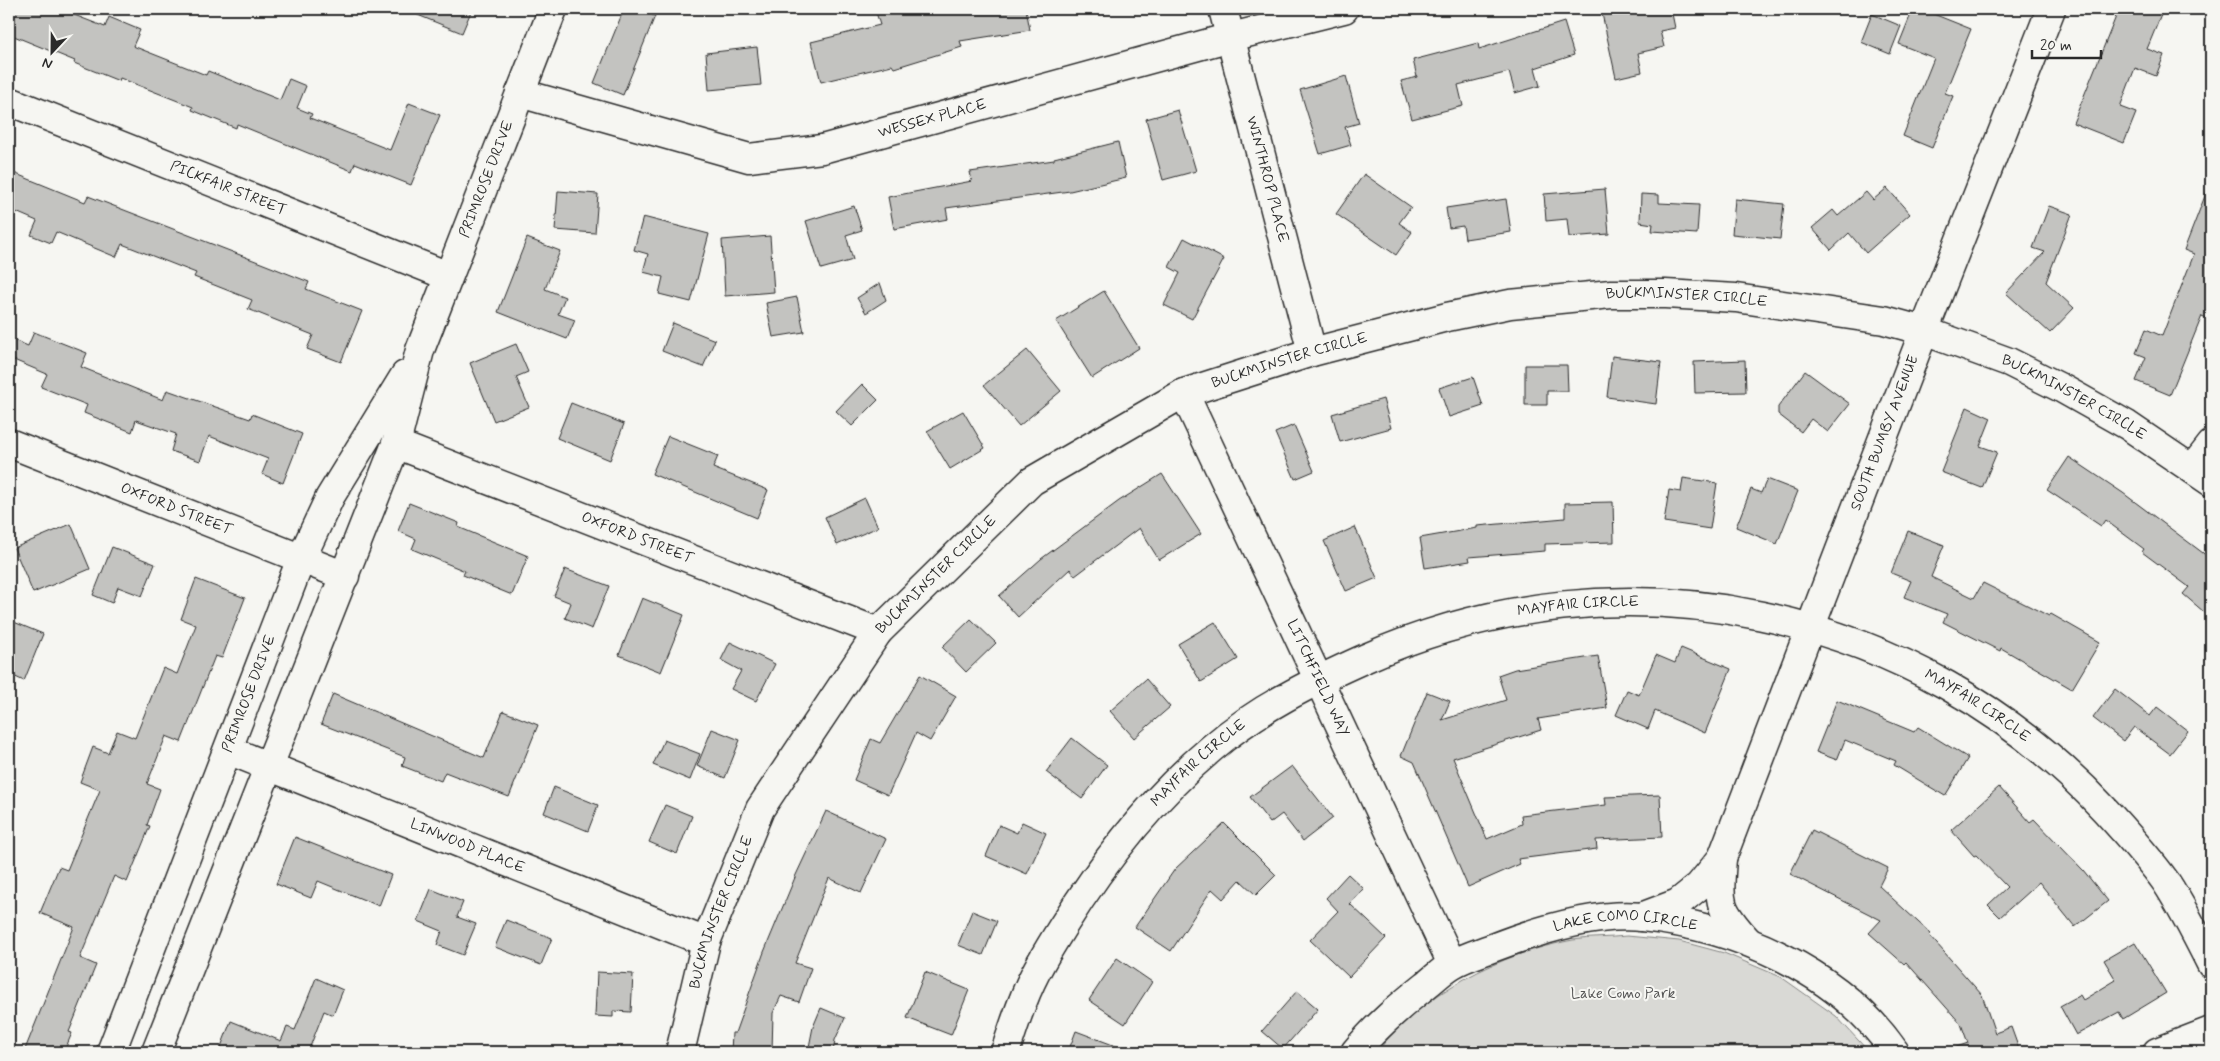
<svg xmlns="http://www.w3.org/2000/svg" width="2220" height="1061" font-family="Mynerve,sans-serif">
	<style>
		.green { fill: #d9d9d5; stroke: #828280 }
		.building { fill: #c3c3c0; stroke: #2b2b2b }
		.lines { fill: none; stroke-linecap: round; stroke-linejoin: round }
		.minor-casing { stroke: #2b2b2b; stroke-width: 31 }
		.minor { stroke: #f6f6f2; stroke-width: 28 }
		.labels { text-anchor: middle; dominant-baseline: central; stroke-width: 4; stroke-linejoin: round; paint-order: stroke }
		.street-label { font-size: 15px; fill: #2b2b2b; stroke: #f6f6f2 }
		.park-label { font-size: 15px; fill: #565656; stroke: #f6f6f2 }
	</style>
	<rect width="100%" height="100%" fill="#f6f6f2"/>
	<filter id="ink" filterUnits="userSpaceOnUse"><feTurbulence type="fractalNoise" baseFrequency=".02" numOctaves="2"/><feDisplacementMap in="SourceGraphic" scale="10" xChannelSelector="R" yChannelSelector="G"/><feConvolveMatrix kernelMatrix="1 2 1 2 8 2 1 2 1" color-interpolation-filters="sRGB"/></filter>
	<g filter="url(#ink)">
		<path class="green" d="M1627 936 1679 941 1724 953 1781 977 1836 1016 1869 1052H1377C1422 993 1501 953 1573 940 1591 937 1609 938 1627 936Z"/>
		<path class="building" d="M9 9H59L105 27 109 17 140 30 133 46 206 75 208 71 280 100 289 79 306 86 297 108 312 114 310 118 390 150 409 103 440 115 411 185 355 163 352 171 237 124 236 128 192 110 193 107 120 78 119 81 74 63 75 61 9 34Z
			M403 9H472L462 33Z
			M624 9H637L655 16 623 95 594 83Z
			M875 9H1026L1030 30 960 41 962 47 894 68 892 65 821 82 811 42 880 25Z
			M1601 9H1671L1675 28 1660 31 1664 47 1638 53 1642 72 1616 78Z
			M1913 9H1921L1971 29 1945 93 1953 96 1932 148 1903 136 1934 58 1899 44Z
			M2119 9H2145L2161 15 2147 49 2164 55 2156 76 2135 68 2120 107 2136 113 2124 143 2073 123Z
			M1872 14 1901 26 1890 54 1861 42Z
			M1564 22 1574 55 1535 68 1540 86 1515 93 1509 72 1458 85 1463 106 1412 119 1401 81 1417 77 1413 60 1478 43 1479 49Z
			M757 47 761 85 709 90 706 53Z
			M1346 76 1359 123 1345 127 1351 145 1320 154 1300 90Z
			M1178 110 1196 171 1163 180 1146 119Z
			M1118 142 1126 178 1070 191 946 208 948 219 894 229 888 197 972 181 970 172 1054 160V158Z
			M9 171 85 202 88 196 266 265 309 282 306 289 362 311 341 362 307 349 313 335 248 309 252 300 194 277 196 273 122 244 116 257 56 232 51 243 31 235 37 221 9 209Z
			M1364 174 1411 207 1399 223 1412 232 1396 255 1336 214Z
			M2210 183 2211 320 2202 316 2170 395 2136 381 2146 357 2136 353 2146 329 2162 336 2194 254 2184 250Z
			M1887 188 1910 214 1866 253 1849 233 1831 250 1812 228 1833 210 1838 216 1866 192 1873 200Z
			M1605 189 1609 234 1569 237 1567 219 1546 221 1544 194Z
			M558 191 598 194 595 233 555 230Z
			M1641 194 1659 195V203L1699 205 1697 234 1652 231 1653 224 1640 222Z
			M1506 199 1511 232 1465 239 1463 226 1449 228 1446 208Z
			M1735 199 1784 204 1780 239 1732 234Z
			M854 206 862 230 846 235 853 260 821 269 806 221Z
			M2049 206 2072 214 2046 282 2074 308 2050 333 2006 293 2045 252 2033 248Z
			M643 217 709 234 691 302 659 294 663 277 643 272 648 254 634 250Z
			M770 236 774 292 725 296 722 240Z
			M527 238 560 251 545 289 565 297 558 314 575 320 567 339 498 312Z
			M1184 238 1224 259 1192 319 1164 305 1180 273 1169 267Z
			M880 283 886 300 866 313 857 298Z
			M1104 291 1139 348 1092 378 1056 321Z
			M797 297 804 332 773 337 766 303Z
			M673 323 715 340 703 367 662 351Z
			M34 332 87 353 81 367 163 400 167 390 250 419 252 414 302 434 283 483 262 474 268 459 209 436 200 461 171 451 176 434 136 420 132 432 84 413 87 405 41 387 47 374 9 358V338L28 346Z
			M516 344 528 372 516 377 529 407 494 421 470 363Z
			M1027 350 1061 391 1019 426 984 385Z
			M1612 356 1661 362 1656 404 1607 397Z
			M1745 360 1746 392 1695 393 1694 362Z
			M1525 365H1567L1568 391H1547V405H1525Z
			M1805 371 1850 404 1828 432 1811 419 1801 432 1778 414V407Z
			M1473 377 1483 406 1449 417 1439 388Z
			M862 384 878 400 852 426 836 411Z
			M1383 399 1391 428 1340 442 1332 414Z
			M571 403 624 424 610 460 557 438Z
			M1967 407 1991 418 1980 446 1997 452 1982 488 1941 472Z
			M963 411 985 448 950 469 927 431Z
			M1294 425 1314 471 1295 479 1275 433Z
			M668 436 718 456 713 468 768 490 757 518 652 474Z
			M2069 457 2123 493 2211 559V618L2183 594 2189 587 2142 552 2144 549 2105 520 2101 526 2047 490Z
			M1162 474 1201 534 1159 560 1139 528 1075 576 1070 569 1018 617 999 596 1041 559 1119 501Z
			M1683 478 1717 483 1710 529 1664 522 1669 490 1681 492Z
			M1767 479 1798 491 1777 544 1736 527 1751 489 1761 493Z
			M865 498 878 527 837 545 825 517Z
			M1613 502 1614 542 1545 544V551L1469 557 1470 561 1425 568 1420 538 1477 528V526L1565 518V503Z
			M409 503 459 523 458 527 528 556 512 595 463 575 465 571 412 549 416 539 398 531Z
			M71 524 90 569 33 593 14 548Z
			M1355 527 1377 578 1346 591 1324 541Z
			M1908 531 1944 545 1931 577 1974 598 1983 583 2049 616 2051 614 2100 642 2072 689 2001 648 2000 651 1943 622 1947 614 1904 597 1911 581 1891 573Z
			M112 547 155 564 142 596 118 587 112 603 93 595Z
			M565 569 609 586 592 629 565 618 571 603 554 596Z
			M196 579 245 598 222 658 215 656 181 742 166 736 147 784 160 789 147 825 150 826 127 882 114 876 80 958 96 965 69 1032 72 1033 64 1052H24L74 927 40 913 59 867 67 870 100 790 80 782 93 747 108 753 117 731 135 738 163 668 177 674 196 625 181 619Z
			M642 598 684 615 661 672 619 655Z
			M971 619 996 643 966 672 942 647Z
			M9 620 43 634 24 681 9 674Z
			M1215 622 1238 659 1201 682 1178 644Z
			M730 642 775 664 756 701 731 689 741 671 721 660Z
			M1681 648 1731 669 1705 733 1655 711 1648 729 1616 715 1627 690 1639 695 1656 655 1675 663Z
			M1598 656 1607 708 1538 719 1541 730 1453 758 1487 839 1522 824 1521 815 1606 805 1605 797 1660 795 1662 837 1596 840 1597 849 1518 859 1520 864 1468 887 1414 762 1401 756 1427 692 1450 701 1442 720 1506 700 1498 675 1515 669Z
			M920 675 956 696 930 741 916 733 888 795 854 780 871 739 880 743Z
			M1146 679 1170 707 1134 738 1110 711Z
			M2115 689 2150 716 2157 707 2188 731 2170 754 2134 727 2123 741 2093 718Z
			M333 694 484 758 503 711 538 725 509 797 445 772 441 781 402 766 405 757 321 724Z
			M1837 700 1914 732 1918 727 1968 758 1945 796 1894 765 1896 761 1845 740 1837 760 1816 752Z
			M712 729 740 740 725 778 697 766Z
			M1072 738 1107 765 1082 799 1046 772Z
			M664 740 700 754 690 780 653 765Z
			M1292 766 1333 818 1303 841 1282 814 1270 823 1250 797Z
			M554 787 598 805 588 831 544 813Z
			M1999 787 2030 822 2034 819 2083 870 2108 901 2075 927 2039 882 2000 917 1988 905 2007 887 1976 855 1974 856 1951 830Z
			M665 805 692 816 677 854 649 842Z
			M826 811 886 839 861 893 829 878 795 963 811 968 799 1002 781 996 773 1013 772 1052H731L732 1033H735L764 952 796 875Z
			M1022 822 1046 833 1027 874 986 856 999 825 1017 833Z
			M1224 823 1276 875 1256 895 1240 880 1223 899 1212 889 1171 951 1135 927 1175 869Z
			M1812 830 1888 868 1879 886 1931 934 1929 935 1982 995 1995 1033 2011 1027 2020 1052H1949L1948 1050 1968 1043 1961 1024 1906 962 1904 964 1869 933 1881 920 1790 874Z
			M295 837 391 875 379 906 318 881 311 898 276 884Z
			M1348 874 1364 889 1350 904 1386 938 1349 977 1310 940 1338 911 1326 898Z
			M431 889 463 902 457 917 476 924 463 955 437 945 442 931 418 921Z
			M972 911 997 921 983 955 958 945Z
			M506 920 552 938 541 965 495 947Z
			M2135 942 2166 993 2123 1019 2119 1012 2076 1035 2060 1006 2080 995 2083 1000 2116 980 2104 960Z
			M1117 958 1152 982 1125 1024 1089 1000Z
			M597 972 633 974 631 1012 613 1011V1017L595 1016Z
			M925 972 969 990 951 1035 907 1018Z
			M316 978 343 990 333 1015 324 1011 308 1052H219L231 1021 281 1041 287 1027 295 1030Z
			M1297 991 1318 1009 1283 1049 1262 1031Z
			M821 1008 845 1018 835 1040 833 1052H808L813 1027Z
			M1076 1031 1129 1051 1128 1052H1068Z"/>
		<g class="lines">
			<g class="minor-casing">
				<g id="minor">
					<path id="s1" d="M1223 9 1312 352"/>
					<path id="s2" d="M520 93 749 158 822 149 1231 37 1344 9"/>
					<path id="s3" d="M9 101 448 276"/>
					<path id="s4" d="M1184 393 1452 964"/>
					<path id="s5" d="M9 443 345 576"/>
					<path id="s6" d="M396 444 878 632"/>
					<path d="M2193 468 2211 445"/>
					<path id="s7" d="M228 750 706 942"/>
					<path d="M1722 858C1719 903 1717 907 1747 940"/>
					<path id="s8" d="M1641 917 1678 903 1699 886 1722 858 1924 331 2051 9"/>
					<path id="s9" d="M111 1052 301 559 330 497 405 375"/>
					<path id="s10" d="M156 1052 396 444 420 350 553 9"/>
					<path id="s11" d="M680 1052 706 942 760 809 878 632 1032 481 1184 393 1312 352 1447 317 1510 304 1611 294H1665L1736 298 1884 320 1924 331 2009 362 2063 389 2127 425 2211 482"/>
					<path id="s12" d="M1005 1052C1011 1035 1016 1018 1023 1001 1033 974 1048 950 1063 926 1103 862 1154 797 1212 748 1257 709 1312 682 1366 658 1620 545 1918 607 2106 811 2127 834 2148 857 2166 882 2183 908 2197 936 2211 964"/>
					<path id="s13" d="M1355 1052C1376 1026 1401 1005 1426 985 1435 978 1444 969 1453 964 1465 957 1479 953 1492 948 1536 931 1595 912 1642 917 1738 927 1839 971 1895 1052"/>
					<path d="M2157 1052 2211 1031"/>
				</g>
			</g>
			<use href="#minor" class="minor"/>
		</g>
	</g>
	<g class="labels">
		<g class="street-label">
			<text stroke="none"><textPath href="#s2" startOffset="426">WESSEX PLACE</textPath></text>
			<text stroke="none"><textPath href="#s10" startOffset="934">PRIMROSE DRIVE</textPath></text>
			<text stroke="none"><textPath href="#s1" startOffset="176">WINTHROP PLACE</textPath></text>
			<text stroke="none"><textPath href="#s3" startOffset="236">PICKFAIR STREET</textPath></text>
			<text stroke="none"><textPath href="#s11" startOffset="1376">BUCKMINSTER CIRCLE</textPath></text>
			<text stroke="none"><textPath href="#s11" startOffset="971">BUCKMINSTER CIRCLE</textPath></text>
			<text stroke="none"><textPath href="#s11" startOffset="1781">BUCKMINSTER CIRCLE</textPath></text>
			<text stroke="none"><textPath href="#s8" startOffset="558">SOUTH BUMBY AVENUE</textPath></text>
			<text stroke="none"><textPath href="#s5" startOffset="180">OXFORD STREET</textPath></text>
			<text stroke="none"><textPath href="#s6" startOffset="259">OXFORD STREET</textPath></text>
			<text stroke="none"><textPath href="#s11" startOffset="551">BUCKMINSTER CIRCLE</textPath></text>
			<text stroke="none"><textPath href="#s12" startOffset="771">MAYFAIR CIRCLE</textPath></text>
			<text stroke="none"><textPath href="#s4" startOffset="315">LITCHFIELD WAY</textPath></text>
			<text stroke="none"><textPath href="#s9" startOffset="384">PRIMROSE DRIVE</textPath></text>
			<text stroke="none"><textPath href="#s12" startOffset="1191">MAYFAIR CIRCLE</textPath></text>
			<text stroke="none"><textPath href="#s12" startOffset="352">MAYFAIR CIRCLE</textPath></text>
			<text stroke="none"><textPath href="#s7" startOffset="258">LINWOOD PLACE</textPath></text>
			<text stroke="none"><textPath href="#s11" startOffset="146">BUCKMINSTER CIRCLE</textPath></text>
			<text stroke="none"><textPath href="#s13" startOffset="312">LAKE COMO CIRCLE</textPath></text>
		</g>
		<g class="park-label">
			<text x="1623" y="994">Lake Como Park</text>
		</g>
	</g>
	<rect width="2220" height="1061" fill="none" stroke="#f6f6f2" stroke-width="30"/>
	<rect x="15" y="15" width="2190" height="1031" fill="none" stroke="#2b2b2b" stroke-width="2" filter="url(#ink)"/>
	<g transform="translate(52 52) rotate(202)" stroke="#f6f6f2" stroke-width="4" paint-order="stroke">
	<path d="M0-4L9 19L0 12L-9 19Z" fill="#2b2b2b"/>
	<text y="-8" font-size="14" font-weight="bold" text-anchor="middle" fill="#2b2b2b">N</text>
	</g>
	<path d="M2032 50v8h69v-8" fill="none" stroke="#2b2b2b" stroke-width="2.5"/>
	<text x="2040" y="50" font-size="15" fill="#2b2b2b" stroke="#f6f6f2" stroke-width="4" paint-order="stroke">20 m</text>
</svg>
